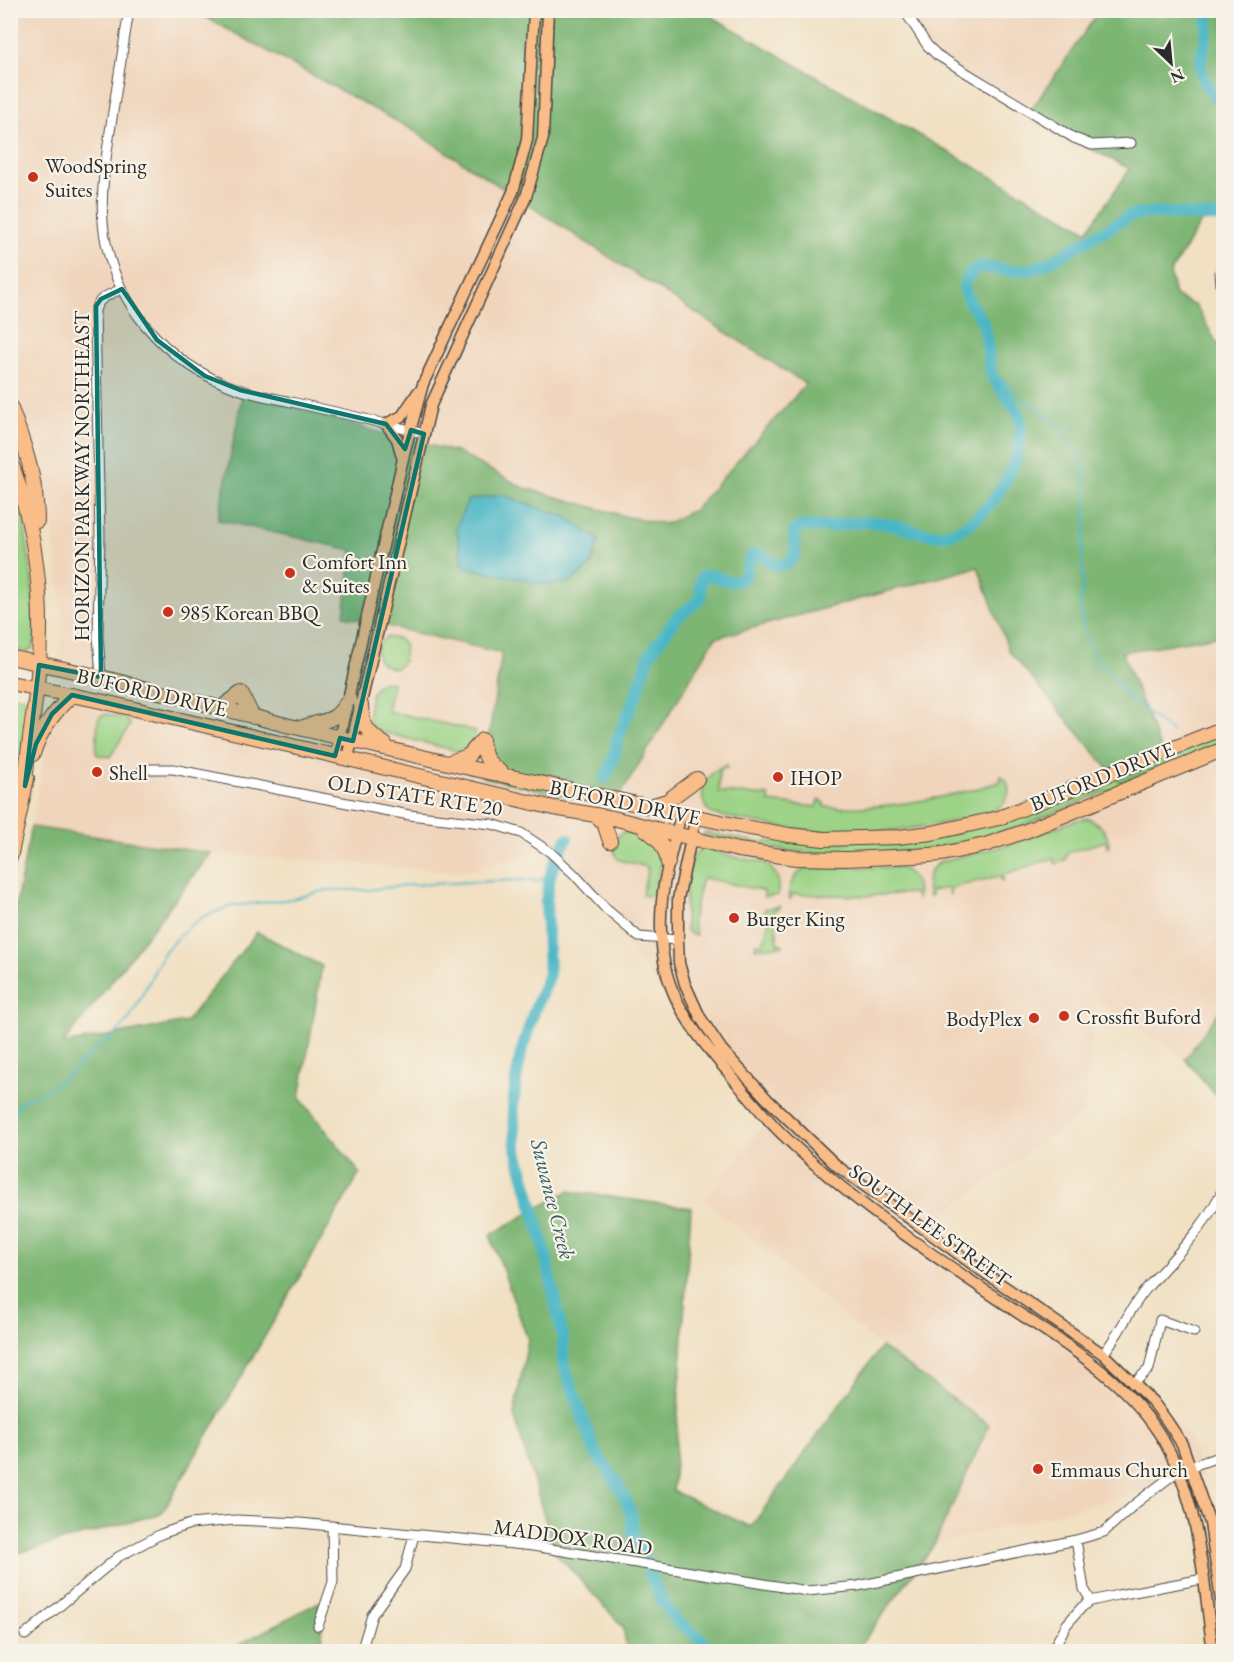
<svg xmlns="http://www.w3.org/2000/svg" width="1234" height="1662" font-family="'EB Garamond',serif">
	<style>
		.built { fill: #f0d5bc }
		.green { fill: #9cd386; stroke: #647f58; stroke-width: 1.5 }
		.forest { fill: #7db573; stroke: #54704f; stroke-width: 1.5 }
		.water { fill: #49b6c5; stroke: #3a7078; stroke-width: 1.5 }
		.lines { fill: none; stroke-linecap: round; stroke-linejoin: round }
		.stream { stroke: #49b6c5; stroke-width: 2 }
		.river { stroke: #49b6c5; stroke-width: 12 }
		.minor-casing { stroke: #494642; stroke-width: 11 }
		.major-casing { stroke: #494642; stroke-width: 13 }
		.highway-casing { stroke: #494642; stroke-width: 16 }
		.minor { stroke: #fff; stroke-width: 9 }
		.major { stroke: #f8bd89; stroke-width: 10 }
		.highway { stroke: #f8bd89; stroke-width: 14 }
		.marked { fill: #0f766e; fill-opacity: 0.2; stroke: #0f766e; stroke-width: 4.5; stroke-linejoin: round }
		.poi-dot { fill: #c8321e; stroke: #f7f3e8; stroke-width: 2 }
		.labels { text-anchor: middle; dominant-baseline: central; stroke-width: 4.5; stroke-linejoin: round; paint-order: stroke }
		.poi-label { font-size: 21px; fill: #2b2b2b; stroke: #f7f3e8; text-anchor: start }
		.street-label { font-size: 21px; fill: #2b2b2b; stroke: #f7f3e8 }
		.water-label { font-size: 22px; font-style: italic; fill: #365c61; stroke: #f7f3e8 }
	</style>
	<rect width="100%" height="100%" fill="#f7f3e8"/>
	<filter id="ink" filterUnits="userSpaceOnUse"><feTurbulence type="fractalNoise" baseFrequency=".0167" numOctaves="2"/><feDisplacementMap in="SourceGraphic" scale="12" xChannelSelector="R" yChannelSelector="G"/><feConvolveMatrix kernelMatrix="1 2 1 2 8 2 1 2 1" color-interpolation-filters="sRGB"/></filter>
	<filter id="wash" filterUnits="userSpaceOnUse"><feTurbulence type="fractalNoise" baseFrequency=".008" numOctaves="4" result="noise"/><feDisplacementMap in="SourceGraphic" scale="24" xChannelSelector="R" yChannelSelector="G"/><feGaussianBlur stdDeviation="1.35" result="paint"/><feColorMatrix in="noise" values="0 0 0 0 0 0 0 0 0 0 0 0 0 0 0 0 0 1.4 0 .05"/><feComposite in="paint" operator="in"/></filter>
	<g filter="url(#wash)">
		<rect width="100%" height="100%" fill="#f1e0c2"/>
		<path class="built" d="M10 11H194L411 129 806 384 694 510 665 524 628 517 522 487 456 452 377 432 218 520 352 550 344 616 502 653 553 792 613 807 715 638 978 567 1009 651H1122L1223 635V1006L1185 1059 1096 1000 1084 1112 917 1234 1077 1352 1141 1388 1190 1436 1203 1476 934 1545 988 1425 881 1347 705 1200 775 1110 706 1054 645 971 590 885 545 850 463 872 211 853 31 827 58 684 63 620 52 523 28 463 11 413Z
			M897 11H1099L1027 117 977 89 924 53Z"/>
		<path class="green" d="M10 476 24 521 32 579 35 640 32 649 26 652 11 648Z
			M386 637 399 639 405 645 403 662 397 668C377 668 369 649 386 637Z
			M384 681 393 683 387 711 468 729 475 732V741L465 753 378 731 369 721C368 707 369 687 384 681Z
			M11 695 26 698C34 712 14 782 11 802Z
			M105 714 125 718 130 725 110 757 98 755 96 752 98 720 100 716Z
			M1223 732V741L1201 753 1019 827 960 843 924 850 839 856 756 847 703 835 705 832 755 842 933 838Z
			M725 765H727V768L719 770V792L769 796V802L817 807 819 800 823 801 825 807C884 810 943 799 1000 782L1001 776C1008 780 1010 788 1008 795 1003 812 984 813 970 817 916 831 858 835 802 830 772 827 742 820 712 814 693 799 705 772 725 765Z
			M1088 818C1100 824 1109 833 1109 847L1105 841 1067 853 1066 859 1056 864 1053 858 1003 875V882L999 876 951 888 950 894 947 888 931 891V896L929 897C925 882 927 870 941 861L1004 846 1076 820Z
			M623 832 651 839 662 857 654 893 647 896 642 895 648 867 619 860C611 853 614 837 623 832Z
			M709 847 725 855 766 863 778 877V895L764 897V891L705 878 701 881 692 922 696 935 690 934 686 930C685 911 681 847 709 847Z
			M898 867C912 872 920 884 917 899L914 893 866 896 792 894 791 899 788 898C790 883 793 874 808 868Z
			M780 906 779 909 774 910 778 943 783 944V946L755 948 756 943 763 944 770 916 764 914 765 909Z"/>
		<path class="forest" d="M194 11H702L1087 231 1130 169 1027 116 1099 11H1223V219L1201 222 1170 273 1175 296 1196 306 1223 354V635L1122 652 1168 768 1122 785 1009 651 978 567 715 638 613 807 482 777 502 653 344 616 352 550 218 520 243 392 377 432 456 452 522 487 628 517 665 524 694 510 806 384 411 129Z
			M31 827 211 853 63 1044 186 1022 257 932 322 966 300 1098 360 1173 162 1513 11 1555 10 935Z
			M1223 1006V1104L1185 1059Z
			M568 1191 691 1208 673 1491 751 1527 881 1347 989 1425 934 1545 856 1651H627L623 1627 555 1552 514 1415 528 1340 490 1235Z
			M319 1602 324 1651 225 1652Z"/>
		<path class="water" d="M502 495 566 517 599 540 591 565 570 582 550 585 464 567 456 528 468 500Z"/>
		<g class="lines">
			<path class="stream" d="M993 376 1006 382 1019 397 1036 406 1060 427 1078 453 1086 484 1087 507 1082 557 1083 579 1080 610 1086 639 1096 658 1129 698 1172 732
				M10 1136 17 1106 22 1101 46 1091 62 1080 102 1044 117 1033 129 1019 140 999 165 951 185 930 202 917 232 906 292 899 327 890H368L408 885 518 880 537 881 550 876"/>
			<path class="river" d="M1205 10C1215 32 1193 58 1204 80 1208 90 1217 98 1224 107
				M1208 216 1224 217
				M605 778 614 757 617 740 637 693 649 655 677 617 697 602 701 596 700 583 703 576C717 572 732 590 744 576 748 572 747 564 750 558 762 549 766 560 776 566L789 563 795 555 794 531C801 523 814 527 824 527 839 526 854 521 869 522 890 522 908 530 928 534 967 542 1000 497 1014 464 1019 452 1022 433 1020 419 1019 409 999 389 993 377 986 361 990 340 983 323 978 311 961 297 965 282 967 275 974 270 980 266L1012 271 1030 270 1048 263 1130 216C1154 209 1176 215 1201 216
				M567 839 558 854 550 876 546 901 549 974 533 1015 521 1053 516 1081 513 1106 516 1148 544 1247 563 1338V1358L567 1374 595 1452 616 1482 626 1500 632 1517V1530L645 1559
				M649 1571C655 1588 662 1604 674 1618 683 1628 696 1633 704 1643L701 1652"/>
		</g>
	</g>
	<g filter="url(#ink)">
		<g class="lines">
			<g class="minor-casing">
				<path id="minor" d="M129 10C123 46 118 82 112 118 107 153 100 188 103 222 110 301 165 364 238 389 255 395 274 398 291 402 336 412 380 422 424 434
					M904 10 927 45 937 55 1074 138 1092 145 1131 143
					M1220 272 1221 286 1224 288
					M101 677 98 636 100 535 95 311C98 297 111 294 122 289
					M143 769H173L409 815 492 824 521 833 550 852 574 874 606 909 639 937 678 940
					M1103 1354C1120 1334 1129 1309 1146 1289 1176 1254 1204 1230 1224 1187
					M1133 1384 1149 1369 1160 1320 1194 1332
					M1076 1540 1084 1589 1091 1601
					M318 1626 333 1582 332 1526
					M25 1635 118 1557 161 1534 190 1524 236 1520 300 1523 533 1546 807 1591 858 1586 1076 1540 1104 1532 1135 1504 1178 1471 1224 1455
					M361 1652 372 1615 405 1569 414 1535
					M1055 1652V1645L1067 1624 1082 1607 1091 1601 1118 1595 1203 1579"/>
			</g>
			<g class="major-casing">
				<path id="major" d="M402 457 397 439 386 424 402 416 418 392
					M335 756 405 450 423 384 513 192 527 140 534 10
					M348 758 431 405 526 197 543 138 548 10
					M681 813C677 832 671 851 667 870 660 899 659 933 664 961 671 1004 701 1041 728 1072 745 1093 762 1114 781 1133 851 1202 936 1257 1017 1312 1072 1348 1131 1384 1165 1443 1201 1507 1203 1580 1213 1652
					M696 816 678 899V940L679 963 685 984 700 1017 722 1050 767 1099 837 1166 979 1269 1103 1354 1153 1402 1167 1421 1182 1444 1210 1523 1224 1623"/>
			</g>
			<g class="highway-casing">
				<path id="highway" d="M10 406C24 443 37 481 37 521
					M10 460C38 533 45 609 37 686 33 719 27 752 25 786
					M10 657 101 677 286 725 465 767 739 826 789 835 824 839 898 837 932 833 999 818 1224 728
					M10 683 96 700 331 755 554 808 613 818 738 850 796 858 847 859 915 856 942 854 985 845 1026 831 1224 749
					M361 705C362 724 367 734 385 744
					M221 708 241 693 253 717
					M303 727C328 718 333 725 349 699
					M482 740C484 760 488 762 503 774
					M33 754C40 730 54 712 72 695
					M450 762 468 756 482 740
					M650 806 667 801 697 779
					M597 816 604 823 610 841
					M645 829C658 838 666 847 668 863
					M10 858 27 778"/>
			</g>
			<use href="#minor" class="minor"/>
			<use href="#major" class="major"/>
			<use href="#highway" class="highway"/>
		</g>
	</g>
	<path class="marked" d="M122 289 157 340 205 376 240 390 386 424 405 449 411 430 424 434 353 741 340 738 335 756 72 695 52 714 36 744 25 786 39 665 101 677 96 306 101 299Z"/>
	<g class="poi-dot">
		<circle cx="33" cy="177" r="6"/>
		<circle cx="290" cy="573" r="6"/>
		<circle cx="168" cy="612" r="6"/>
		<circle cx="97" cy="772" r="6"/>
		<circle cx="778" cy="777" r="6"/>
		<circle cx="734" cy="918" r="6"/>
		<circle cx="1064" cy="1016" r="6"/>
		<circle cx="1034" cy="1018" r="6"/>
		<circle cx="1038" cy="1469" r="6"/>
	</g>
	<g class="labels">
		<g class="poi-label">
			<text x="45" y="165">WoodSpring<tspan x="45" dy="24">Suites</tspan></text>
			<text x="302" y="561">Comfort Inn<tspan x="302" dy="24">&amp; Suites</tspan></text>
			<text x="180" y="612">985 Korean BBQ</text>
			<text x="109" y="772">Shell</text>
			<text x="790" y="777">IHOP</text>
			<text x="746" y="918">Burger King</text>
			<text x="1076" y="1016">Crossfit Buford</text>
			<text x="1022" y="1018" text-anchor="end">BodyPlex</text>
			<text x="1050" y="1469">Emmaus Church</text>
		</g>
		<g class="street-label">
			<text transform="translate(81 476) rotate(-90)">HORIZON PARKWAY NORTHEAST</text>
			<text transform="translate(152 692) rotate(13)">BUFORD DRIVE</text>
			<text transform="translate(1102 776) rotate(-22)">BUFORD DRIVE</text>
			<text transform="translate(415 795) rotate(9)">OLD STATE RTE 20</text>
			<text transform="translate(625 802) rotate(12)">BUFORD DRIVE</text>
			<text transform="translate(930 1225) rotate(36)">SOUTH LEE STREET</text>
			<text transform="translate(573 1537) rotate(8)">MADDOX ROAD</text>
		</g>
		<g class="water-label">
			<text transform="translate(553 1199) rotate(76)">Suwanee Creek</text>
		</g>
	</g>
	<rect width="1234" height="1662" fill="none" stroke="#f7f3e8" stroke-width="36"/>
	<g transform="translate(1171 63) rotate(154)" stroke="#f7f3e8" stroke-width="4.5" paint-order="stroke">
	<path d="M0-4.5L10 22L0 15L-10 22Z" fill="#2b2b2b"/>
	<text y="-9" font-size="16" font-weight="bold" text-anchor="middle" fill="#2b2b2b">N</text>
	</g>
</svg>
